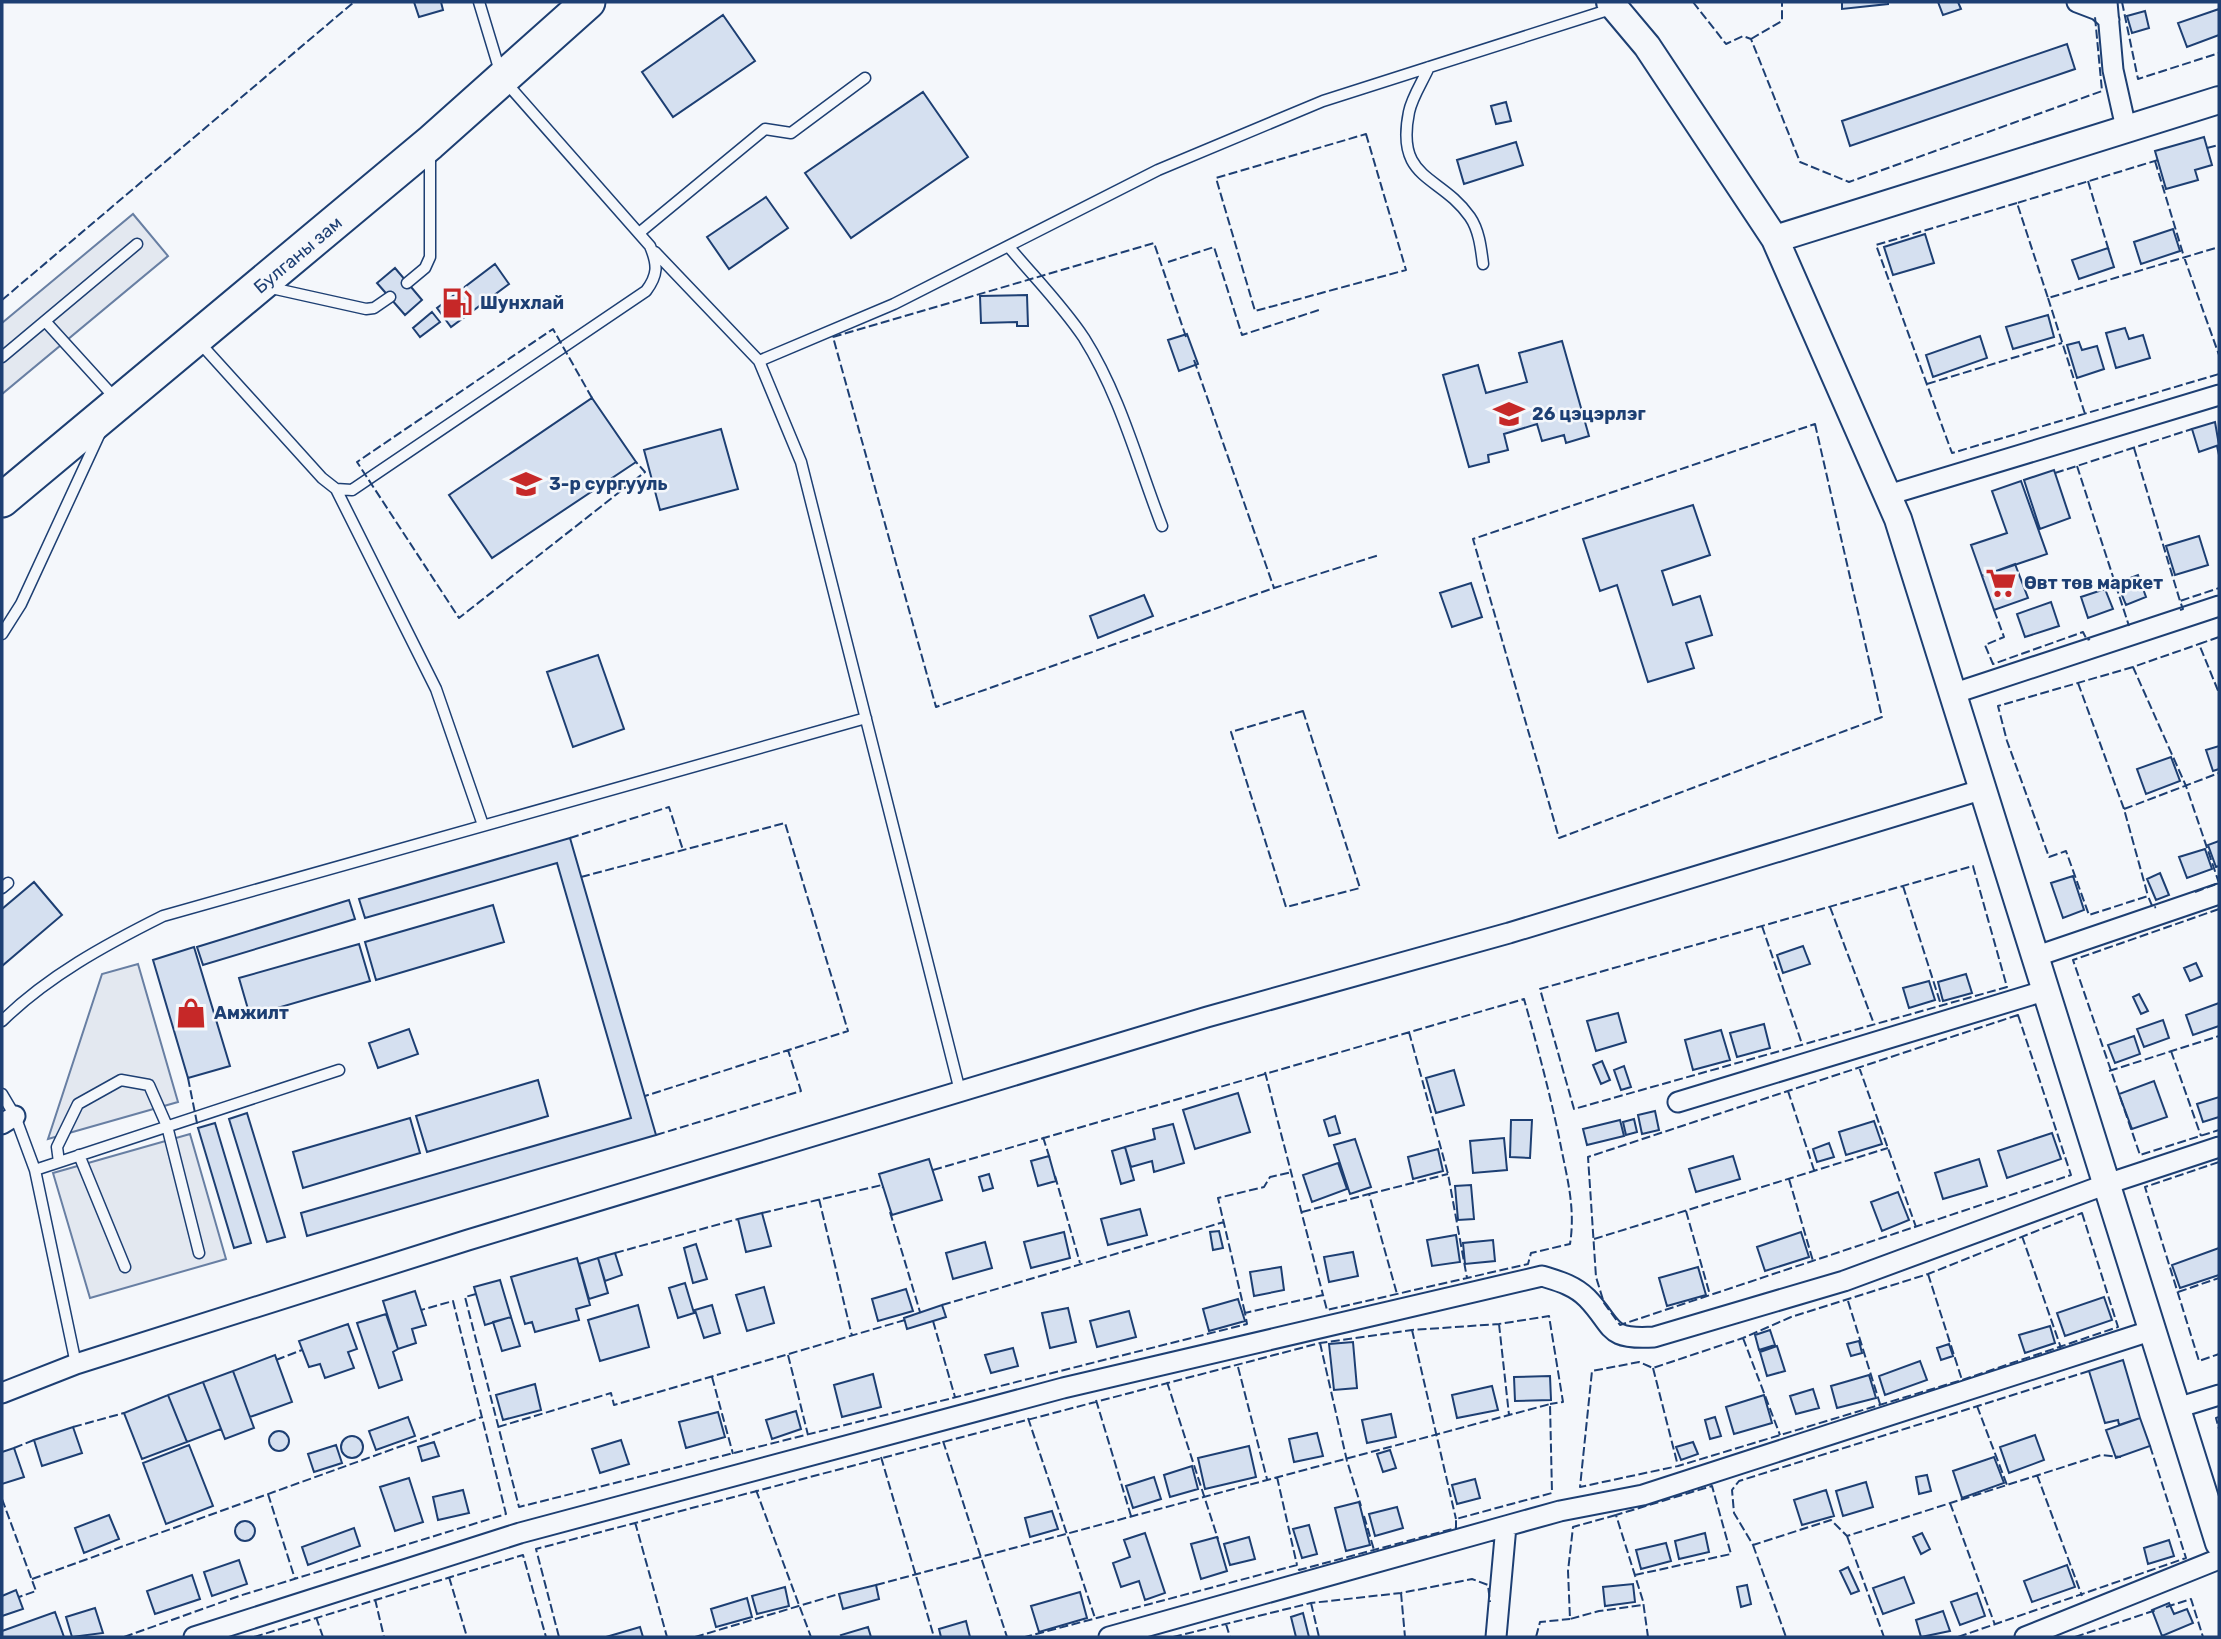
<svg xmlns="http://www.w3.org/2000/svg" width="2221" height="1639" font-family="Rubik,sans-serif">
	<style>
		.parking { fill: #e3e8f0; stroke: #687fa3; stroke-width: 2 }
		.building { fill: #d5e0f0; stroke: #1d3f73; stroke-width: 2 }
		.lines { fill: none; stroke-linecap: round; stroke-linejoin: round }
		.lane-casing { stroke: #1d3f73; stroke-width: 13 }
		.street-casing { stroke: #1d3f73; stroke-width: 23 }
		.secondary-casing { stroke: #1d3f73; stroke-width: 30 }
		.highway-casing { stroke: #1d3f73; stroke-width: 37 }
		.lane { stroke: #f4f7fb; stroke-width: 10 }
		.street { stroke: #f4f7fb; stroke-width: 19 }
		.secondary { stroke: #f4f7fb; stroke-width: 26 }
		.highway { stroke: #f4f7fb; stroke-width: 33 }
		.fence { stroke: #1d3f73; stroke-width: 2; stroke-dasharray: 9 3.5; stroke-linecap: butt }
		.labels { text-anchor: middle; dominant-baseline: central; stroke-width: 5; stroke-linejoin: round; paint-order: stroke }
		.street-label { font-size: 18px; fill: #1d3f73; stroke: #f4f7fb }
		.poi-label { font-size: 18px; font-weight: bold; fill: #1d3f73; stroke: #f4f7fb; text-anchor: start }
	</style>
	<rect width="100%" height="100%" fill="#f4f7fb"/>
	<path class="parking" d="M133 214 168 256 2 394V323Z
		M138 964 178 1102 48 1139 102 974Z
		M190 1134 226 1259 90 1298 53 1173Z"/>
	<path class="building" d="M414 2H441L443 10 419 17Z
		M1842 2H1888V4L1842 9Z
		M1938 2H1958L1961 9 1943 15Z
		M2219 9V35L2187 47 2178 23Z
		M2145 11 2149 28 2132 33 2127 16Z
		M723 15 755 61 673 117 642 72Z
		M2067 44 2075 69 1850 146 1842 121Z
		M923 92 968 157 851 238 805 173Z
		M1506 102 1511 121 1496 124 1491 106Z
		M2204 137 2212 165 2195 170 2198 180 2166 189 2155 151Z
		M1516 142 1523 165 1464 184 1457 160Z
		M766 197 788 228 729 269 707 237Z
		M2173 229 2180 251 2141 264 2134 242Z
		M1925 234 1934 263 1893 275 1884 247Z
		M2108 248 2114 267 2079 279 2072 260Z
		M495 264 509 284 451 327 437 308Z
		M395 268 422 300 405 315 377 283Z
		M1027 295 1028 326H1017V322L981 323 980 296Z
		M432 312 440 322 420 337 413 328Z
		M2048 315 2054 337 2013 349 2006 327Z
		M2125 328 2129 339 2143 335 2150 358 2116 368 2106 333Z
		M1187 334 1198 364 1179 371 1168 340Z
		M1980 336 1987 358 1933 377 1926 355Z
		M1562 341 1589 436 1566 443 1564 435 1542 441 1537 424 1504 434 1508 450 1488 455 1489 462 1469 467 1443 375 1478 365 1486 393 1527 382 1519 353Z
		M2079 342 2082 350 2097 346 2104 369 2077 378 2067 345Z
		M592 398 636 462 492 558 449 495Z
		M2215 422 2219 445 2199 452 2192 429Z
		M721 429 738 489 660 510 644 450Z
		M2054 470 2070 518 2040 529 2024 480Z
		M2021 481 2047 554 1982 576 1971 545 2007 533 1992 491Z
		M1693 505 1710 555 1662 571 1673 605 1700 596 1712 635 1686 643 1694 668 1648 682 1617 585 1600 591 1583 539Z
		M2199 536 2208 565 2175 575 2166 546Z
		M2015 564 2028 598 1994 610 1982 576Z
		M2138 575 2146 597 2126 605 2117 583Z
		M1471 583 1482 617 1452 627 1440 593Z
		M2105 589 2113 609 2088 618 2081 597Z
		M1144 595 1153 616 1098 638 1090 616Z
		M2051 602 2059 626 2025 637 2017 614Z
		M598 655 624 729 573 747 547 672Z
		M2219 746V769L2213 771 2206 750Z
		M2171 757 2180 781 2146 794 2137 769Z
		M570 838 656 1135 307 1236 301 1213 631 1118 557 863 365 918 359 899Z
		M2219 841V866L2216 867 2208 845Z
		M2205 849 2212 869 2187 878 2179 857Z
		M2160 873 2169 895 2156 900 2147 879Z
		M2073 876 2084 910 2063 918 2051 883Z
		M34 882 62 915 2 966V909Z
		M349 900 355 919 203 965 197 947Z
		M493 905 504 942 376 980 365 942Z
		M359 944 370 981 250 1016 239 978Z
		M1803 946 1810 964 1783 973 1777 955Z
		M194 947 230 1066 188 1078 153 960Z
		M2196 963 2202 976 2190 981 2184 968Z
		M1966 974 1972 993 1943 1001 1938 982Z
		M1929 981 1935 1000 1909 1008 1903 988Z
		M2139 994 2148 1011 2141 1014 2133 997Z
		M2219 1003V1026L2193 1035 2186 1015Z
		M1618 1013 1626 1042 1596 1051 1587 1021Z
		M2163 1020 2169 1038 2144 1047 2137 1029Z
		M1764 1024 1770 1048 1737 1057 1730 1033Z
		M409 1029 418 1054 378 1068 369 1043Z
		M1721 1030 1730 1060 1693 1070 1685 1040Z
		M2134 1036 2140 1054 2115 1063 2108 1045Z
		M1602 1061 1610 1080 1601 1084 1593 1065Z
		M1624 1066 1631 1087 1621 1090 1614 1070Z
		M1454 1070 1464 1105 1436 1113 1426 1078Z
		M538 1080 548 1116 427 1152 416 1116Z
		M2154 1081 2167 1117 2132 1129 2119 1094Z
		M1238 1093 1250 1132 1195 1149 1183 1110Z
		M2219 1097V1117L2203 1122 2197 1104Z
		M1655 1111 1659 1130 1642 1134 1638 1115Z
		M247 1113 285 1237 267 1242 229 1119Z
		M1335 1116 1340 1133 1329 1136 1324 1120Z
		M410 1118 420 1153 303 1188 293 1152Z
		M1634 1119 1637 1132 1626 1135 1623 1122Z
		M1511 1120H1532L1530 1158 1510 1157Z
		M1620 1120 1624 1136 1587 1145 1583 1129Z
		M1874 1121 1882 1144 1846 1155 1839 1132Z
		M215 1123 251 1243 234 1248 198 1128Z
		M1173 1124 1184 1163 1154 1172 1152 1161 1131 1167 1125 1147 1155 1139 1153 1129Z
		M2052 1133 2061 1159 2007 1178 1998 1151Z
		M1504 1138 1507 1170 1473 1173 1470 1141Z
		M1355 1139 1371 1187 1350 1194 1334 1145Z
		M1829 1143 1834 1157 1817 1162 1813 1149Z
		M1125 1147 1134 1180 1121 1184 1112 1151Z
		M1438 1149 1443 1171 1413 1179 1408 1157Z
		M1049 1156 1056 1181 1038 1186 1031 1161Z
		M1733 1156 1740 1179 1696 1192 1689 1169Z
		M929 1159 942 1200 892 1215 879 1174Z
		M1979 1159 1987 1186 1943 1199 1935 1173Z
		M1338 1163 1347 1189 1312 1202 1303 1175Z
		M989 1174 993 1188 983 1191 979 1177Z
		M1471 1185 1474 1219 1458 1220 1455 1186Z
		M1898 1192 1909 1220 1882 1231 1871 1202Z
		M1140 1209 1147 1235 1108 1245 1101 1219Z
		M762 1213 771 1246 746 1252 738 1219Z
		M1219 1231 1223 1248 1213 1250 1210 1232Z
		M1064 1232 1070 1258 1031 1268 1024 1242Z
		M1801 1232 1809 1257 1765 1271 1757 1247Z
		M1456 1235 1460 1262 1432 1266 1427 1240Z
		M1493 1240 1495 1261 1465 1264 1463 1243Z
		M985 1242 992 1268 953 1279 946 1253Z
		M696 1244 707 1279 693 1283 684 1248Z
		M2219 1248V1275L2180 1288 2172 1265Z
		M1353 1252 1358 1276 1329 1282 1324 1257Z
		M615 1253 622 1275 605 1281 598 1258Z
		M577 1258 590 1305 576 1309 579 1320 535 1332 532 1322 525 1324 511 1277Z
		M598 1258 608 1293 589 1299 579 1264Z
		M1281 1267 1284 1290 1254 1296 1250 1272Z
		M1698 1267 1706 1295 1667 1306 1659 1278Z
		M500 1280 511 1317 485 1325 474 1287Z
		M685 1283 694 1313 678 1318 669 1288Z
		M764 1287 774 1323 747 1331 736 1295Z
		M906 1289 913 1311 878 1321 872 1299Z
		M415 1291 426 1325 412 1329 416 1343 398 1349 383 1301Z
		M2104 1297 2112 1320 2065 1336 2057 1313Z
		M1238 1299 1245 1321 1209 1331 1203 1309Z
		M638 1305 649 1347 600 1361 588 1320Z
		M712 1305 720 1333 704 1338 695 1310Z
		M942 1305 946 1317 907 1329 904 1318Z
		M1068 1308 1076 1342 1050 1348 1042 1313Z
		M1129 1311 1136 1337 1097 1347 1090 1321Z
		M386 1314 398 1349 393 1352 402 1380 379 1388 357 1323Z
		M511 1317 520 1346 502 1351 493 1322Z
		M348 1324 357 1349 348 1352 354 1368 325 1378 320 1364 309 1367 299 1341Z
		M2050 1326 2055 1343 2025 1353 2019 1335Z
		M1770 1330 1775 1345 1759 1350 1755 1335Z
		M1859 1341 1862 1353 1851 1356 1847 1344Z
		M1353 1342 1357 1388 1334 1390 1329 1344Z
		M1949 1344 1953 1356 1941 1360 1937 1348Z
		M1777 1346 1785 1371 1767 1376 1760 1352Z
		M1013 1348 1018 1366 991 1373 985 1355Z
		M275 1355 292 1402 250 1417 233 1371Z
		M2123 1360 2140 1418 2119 1425 2118 1420 2105 1423 2089 1371Z
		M1920 1361 1927 1380 1885 1395 1879 1376Z
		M233 1371 254 1428 225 1439 203 1382Z
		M873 1374 881 1407 842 1417 834 1385Z
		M1869 1375 1876 1398 1837 1408 1831 1386Z
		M1550 1376 1551 1400 1515 1401 1514 1377Z
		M203 1382 221 1429 187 1442 168 1395Z
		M535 1384 541 1410 503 1420 496 1395Z
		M1492 1386 1498 1410 1457 1418 1452 1395Z
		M1813 1389 1819 1408 1796 1414 1790 1396Z
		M168 1395 187 1442 142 1459 124 1413Z
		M1764 1395 1772 1423 1734 1434 1726 1407Z
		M796 1411 801 1429 772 1439 766 1420Z
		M718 1412 725 1437 686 1448 679 1422Z
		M1391 1414 1396 1437 1367 1443 1362 1420Z
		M408 1417 415 1436 376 1450 369 1431Z
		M1715 1417 1721 1436 1710 1439 1705 1420Z
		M2140 1418 2150 1446 2116 1458 2106 1430Z
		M73 1427 82 1453 42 1466 34 1440Z
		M269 1441a10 10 0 1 1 20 0a10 10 0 1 1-20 0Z
		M1317 1433 1323 1456 1294 1462 1289 1439Z
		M2035 1435 2044 1460 2009 1473 2000 1447Z
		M341 1447a11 11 0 1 1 22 0a11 11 0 1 1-22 0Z
		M621 1440 629 1464 600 1473 592 1449Z
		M434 1442 439 1456 422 1461 418 1447Z
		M1693 1442 1698 1454 1681 1460 1676 1447Z
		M189 1445 213 1506 166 1524 143 1463Z
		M336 1445 342 1463 314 1472 308 1454Z
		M1249 1446 1256 1477 1205 1489 1198 1458Z
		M14 1448 24 1477 2 1484V1452Z
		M1390 1450 1396 1468 1383 1472 1377 1454Z
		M1994 1457 2004 1483 1962 1498 1953 1471Z
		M1192 1466 1198 1489 1170 1497 1164 1475Z
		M1927 1475 1931 1491 1919 1494 1916 1477Z
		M1154 1477 1161 1499 1133 1508 1126 1486Z
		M409 1478 423 1522 395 1531 380 1487Z
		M1475 1479 1480 1498 1457 1504 1452 1485Z
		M1866 1482 1873 1507 1843 1516 1836 1491Z
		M463 1490 469 1513 438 1520 433 1497Z
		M1826 1490 1834 1516 1802 1525 1794 1500Z
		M1359 1502 1370 1545 1346 1551 1335 1508Z
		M1397 1507 1403 1528 1375 1536 1369 1514Z
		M1052 1511 1058 1529 1030 1537 1025 1518Z
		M109 1515 119 1539 84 1553 75 1528Z
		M235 1531a10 10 0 1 1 20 0a10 10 0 1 1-20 0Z
		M1309 1525 1317 1554 1302 1558 1293 1529Z
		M354 1528 360 1546 308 1565 302 1547Z
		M1145 1533 1165 1593 1145 1600 1139 1581 1121 1587 1113 1563 1130 1557 1124 1540Z
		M1705 1533 1709 1552 1679 1559 1675 1541Z
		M1922 1533 1930 1549 1921 1554 1913 1537Z
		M1217 1537 1227 1571 1201 1579 1191 1544Z
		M1249 1537 1255 1559 1230 1565 1224 1544Z
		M2169 1540 2174 1556 2148 1564 2144 1548Z
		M1666 1543 1671 1561 1641 1569 1636 1550Z
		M239 1560 247 1584 212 1596 204 1572Z
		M2067 1565 2075 1587 2032 1602 2024 1581Z
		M1848 1567 1859 1591 1851 1594 1840 1571Z
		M192 1575 200 1599 155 1614 147 1591Z
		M1904 1577 1914 1603 1883 1614 1873 1588Z
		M1633 1584 1635 1602 1605 1606 1603 1587Z
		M876 1585 879 1599 843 1609 839 1594Z
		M1747 1585 1751 1604 1741 1607 1737 1587Z
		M785 1587 789 1606 757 1614 752 1596Z
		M16 1590 23 1609 2 1616V1596Z
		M1080 1592 1087 1618 1039 1632 1031 1606Z
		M1977 1593 1985 1616 1960 1625 1951 1602Z
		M747 1598 752 1617 716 1627 711 1609Z
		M2169 1603 2174 1614 2187 1609 2193 1623 2162 1636 2152 1610Z
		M95 1608 103 1633 72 1637 66 1617Z
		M1943 1611 1950 1631 1921 1637 1916 1620Z
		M55 1612 64 1637H2V1631Z
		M1303 1613 1309 1637H1296L1291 1617Z
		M966 1621 970 1637H941L939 1629Z
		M640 1627 643 1637H606Z
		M868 1627 871 1637H842L841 1635Z"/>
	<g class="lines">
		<g class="lane-casing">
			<path id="lane" d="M1429 67C1423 81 1412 97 1409 112 1395 181 1440 174 1470 217 1479 230 1481 248 1483 264
				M639 233 765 129 791 133 865 78
				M1009 247C1034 277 1062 305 1084 338 1120 395 1138 464 1162 526
				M655 252 759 361 801 462 960 1091
				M407 283 425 268 430 257V154
				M267 287 366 309 374 308 390 297
				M45 321 115 398
				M199 342 322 478 336 489 352 490 646 291C658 275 658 265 650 246L502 78 479 2
				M2 357 137 244
				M759 361 894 304 1158 170 1323 101 1611 9
				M336 489 436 689 483 825
				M2 634 21 604 100 433
				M2 888 8 883
				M2 1021C48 976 105 945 163 916L866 718
				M2 1094 15 1116 35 1170
				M79 1155 125 1267
				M59 1162 57 1147 78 1104 121 1080 149 1085 167 1126 199 1253
				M76 1364 35 1170 339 1070"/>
		</g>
		<g class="street-casing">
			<path id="street" d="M2077 2 2098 10 2109 20
				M2107 2 2113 70 2126 128
				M1888 495 2219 395
				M1952 694 2219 606
				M2034 957 2219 894
				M1678 1102 2044 991
				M2 1124 15 1116
				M2 1393 76 1364 468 1240 1207 1017 1509 933 1984 789
				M2177 1408 2219 1395
				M194 1637 520 1533 1063 1388 1542 1276C1558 1281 1574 1285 1587 1298 1615 1327 1605 1340 1654 1337L1844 1281 2107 1184 2219 1147
				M1109 1637 1506 1526
				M1496 1637 1506 1526 1560 1511 1643 1495 2153 1330
				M2025 1637 2219 1559"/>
		</g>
		<g class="secondary-casing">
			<path id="secondary" d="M1610 2 1647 46 1775 239 1898 519 2219 1543
				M1775 239 2219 100"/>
		</g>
		<g class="highway-casing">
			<path id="highway" d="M2 500 430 143 588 2"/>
		</g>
		<use href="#lane" class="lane"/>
		<use href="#street" class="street"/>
		<use href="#secondary" class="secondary"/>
		<use href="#highway" class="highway"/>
		<path class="fence" d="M1693 2 1726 44 1743 36 1751 39 1800 162 1849 182 2102 91 2095 17
			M2122 2 2138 79 2219 53
			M1751 39 1782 21V2
			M1366 134 1406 270 1255 311 1216 178Z
			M2207 148 2219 145
			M2158 160 2017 203 2048 298 2219 247
			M2155 161 2184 257 2219 355
			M2088 181 2109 251
			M2017 203 1876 245 1952 453 2219 374
			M1168 262 1214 247 1242 335 1319 310
			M2048 298 2085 414
			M2 300 354 2
			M1186 337 1154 243 833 337 936 707 1274 588 1379 555
			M1194 360 1274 588
			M1927 384 2062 343
			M592 398 553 329 357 462 459 618 645 472 636 462
			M1815 424 1882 717 1559 838 1473 539Z
			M2217 446 2219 455
			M2134 448 2180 601
			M2077 466 2129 626
			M2055 473 2192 429
			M1994 610 2004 637 1985 645 1993 664 2083 632 2087 640 2090 639
			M2180 610 2183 609 2180 601 2219 588
			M2219 637 2199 644 2219 693
			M2133 667 1998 706 2007 741 2049 857 2066 851 2089 915 2148 896 2153 908 2156 907
			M2078 683 2124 809 2148 896
			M1303 711 1360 888 1286 907 1231 732Z
			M2124 809 2219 773
			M570 838 669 807 683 850
			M1973 866 2007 987 1574 1109 1540 989Z
			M581 877 785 823 848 1031 645 1096
			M1903 886 1941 1005
			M2195 892 2219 883 2186 786 2133 667 2199 644
			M1830 907 1874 1024
			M2219 909 2073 960 2140 1155 2219 1130
			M1762 926 1802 1044
			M2018 1015 2071 1175 1620 1325 1604 1303 1596 1277 1588 1157Z
			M1409 1032 1448 1174 1467 1278
			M2171 1051 2201 1136
			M1859 1067 1916 1227
			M2109 1071 2219 1036
			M1265 1072 1323 1295
			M188 1078 198 1128
			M1788 1091 1814 1170
			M656 1135 801 1091 788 1050
			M1043 1137 1050 1159
			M2219 1162 2145 1187 2199 1361 2219 1354
			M1055 1176 1080 1263
			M1789 1179 1813 1261
			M1369 1194 1448 1174
			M819 1199 852 1336
			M1686 1211 1710 1295
			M890 1212 920 1312
			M1302 1212 1369 1194 1397 1294
			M762 1213 882 1185 883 1188
			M2082 1213 2118 1327 1962 1380 1678 1466 1580 1487 1592 1371 1639 1362 1653 1368 1743 1338 1791 1317 1928 1274Z
			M2022 1236 2061 1348
			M1594 1239 1888 1148
			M615 1253 738 1219
			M1928 1274 1962 1380
			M2178 1292 2219 1278
			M476 1294 465 1297 519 1507 1247 1324 1245 1313 1323 1295 1327 1310 1528 1264 1531 1253 1570 1244C1576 1206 1566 1174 1559 1137 1549 1090 1537 1045 1524 999L933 1170
			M1848 1301 1880 1404
			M942 1305 1224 1222
			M1245 1313 1218 1198 1264 1187 1270 1177 1292 1172
			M933 1321 955 1397
			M1499 1324 1509 1415
			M1412 1330 1456 1519
			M1743 1338 1780 1435
			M1320 1343 1347 1461 1361 1506
			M788 1355 808 1435
			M276 1360 302 1350
			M1238 1367 1267 1479
			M1653 1368 1678 1466
			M2089 1371 1739 1481 1732 1490 1734 1513 1753 1545 1831 1520 1847 1536 2101 1455 2121 1457
			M712 1377 733 1454
			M1167 1382 1218 1539
			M1096 1400 1131 1516
			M1977 1406 2007 1485
			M2219 1417 2216 1418 2219 1429
			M1028 1418 1095 1618
			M73 1427 124 1413
			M498 1427 611 1393 614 1405 905 1320
			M943 1441 1007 1637
			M14 1448 34 1440
			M881 1457 934 1637
			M2037 1475 2082 1596
			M1277 1477 1297 1565
			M756 1490 811 1637
			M268 1494 295 1579
			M2 1499 36 1591 19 1597
			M1950 1503 1995 1625
			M1616 1515 1573 1527 1568 1571 1570 1619 1599 1611 1643 1605
			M1364 1516 1374 1550
			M635 1522 667 1637
			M1847 1536 1884 1637
			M1753 1545 1786 1637
			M1635 1575 1731 1554 1712 1486 1616 1515 1643 1601 1648 1637
			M449 1577 467 1637
			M32 1579 482 1417
			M876 1585 1550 1404 1552 1493 1456 1519V1528L1299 1570 1297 1565 1025 1637
			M1401 1593 1405 1637
			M375 1599 384 1637
			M1311 1603 1319 1637
			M2166 1607 2191 1599 2203 1637
			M316 1617 323 1637
			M1226 1624 1230 1637
			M124 1637 239 1596 506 1514 453 1301 421 1310
			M254 1637 523 1555 546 1637
			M559 1637 536 1549 1320 1343 1412 1330 1499 1324 1549 1316 1563 1402 1550 1404
			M695 1637 839 1594
			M1173 1637 1311 1603 1401 1593 1472 1579 1488 1585 1490 1602
			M1536 1637 1540 1622 1570 1619
			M1958 1637 2186 1558 2150 1446 2147 1447
			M2075 1637 2156 1610"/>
	</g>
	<defs>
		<g id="fuel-bare" transform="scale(2.415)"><path d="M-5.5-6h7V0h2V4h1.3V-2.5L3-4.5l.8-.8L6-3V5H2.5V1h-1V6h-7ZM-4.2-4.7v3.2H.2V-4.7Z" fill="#c62828" stroke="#f4f7fb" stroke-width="2.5" paint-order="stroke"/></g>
		<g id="school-bare" transform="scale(2.415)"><path d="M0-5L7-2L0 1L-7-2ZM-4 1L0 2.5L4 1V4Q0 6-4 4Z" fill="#c62828" stroke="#f4f7fb" stroke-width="2.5" paint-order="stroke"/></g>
		<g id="supermarket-bare" transform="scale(2.415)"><path d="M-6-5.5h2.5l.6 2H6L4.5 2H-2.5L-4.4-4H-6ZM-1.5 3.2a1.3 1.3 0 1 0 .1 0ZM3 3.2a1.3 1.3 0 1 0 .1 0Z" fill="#c62828" stroke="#f4f7fb" stroke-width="2.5" paint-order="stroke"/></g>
		<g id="shop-bare" transform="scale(2.415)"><path d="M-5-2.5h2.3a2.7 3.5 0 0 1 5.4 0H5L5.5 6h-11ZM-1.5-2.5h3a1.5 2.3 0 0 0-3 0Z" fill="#c62828" stroke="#f4f7fb" stroke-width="2.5" paint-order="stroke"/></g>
	</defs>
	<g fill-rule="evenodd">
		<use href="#fuel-bare" x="457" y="303"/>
		<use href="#school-bare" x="1509" y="414"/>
		<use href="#school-bare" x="526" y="484"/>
		<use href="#supermarket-bare" x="2001" y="583"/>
		<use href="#shop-bare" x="191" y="1013"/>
	</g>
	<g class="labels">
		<g class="street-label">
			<text transform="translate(298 255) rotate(-40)">Булганы зам</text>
		</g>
		<g class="poi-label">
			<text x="480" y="303">Шунхлай</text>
			<text x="1532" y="414">26 цэцэрлэг</text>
			<text x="549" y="484">3-р сургууль</text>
			<text x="2024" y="583">Өвт төв маркет</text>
			<text x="214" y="1013">Амжилт</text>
		</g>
	</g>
	<rect width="2221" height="1639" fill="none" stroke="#1d3f73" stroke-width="7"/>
</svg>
